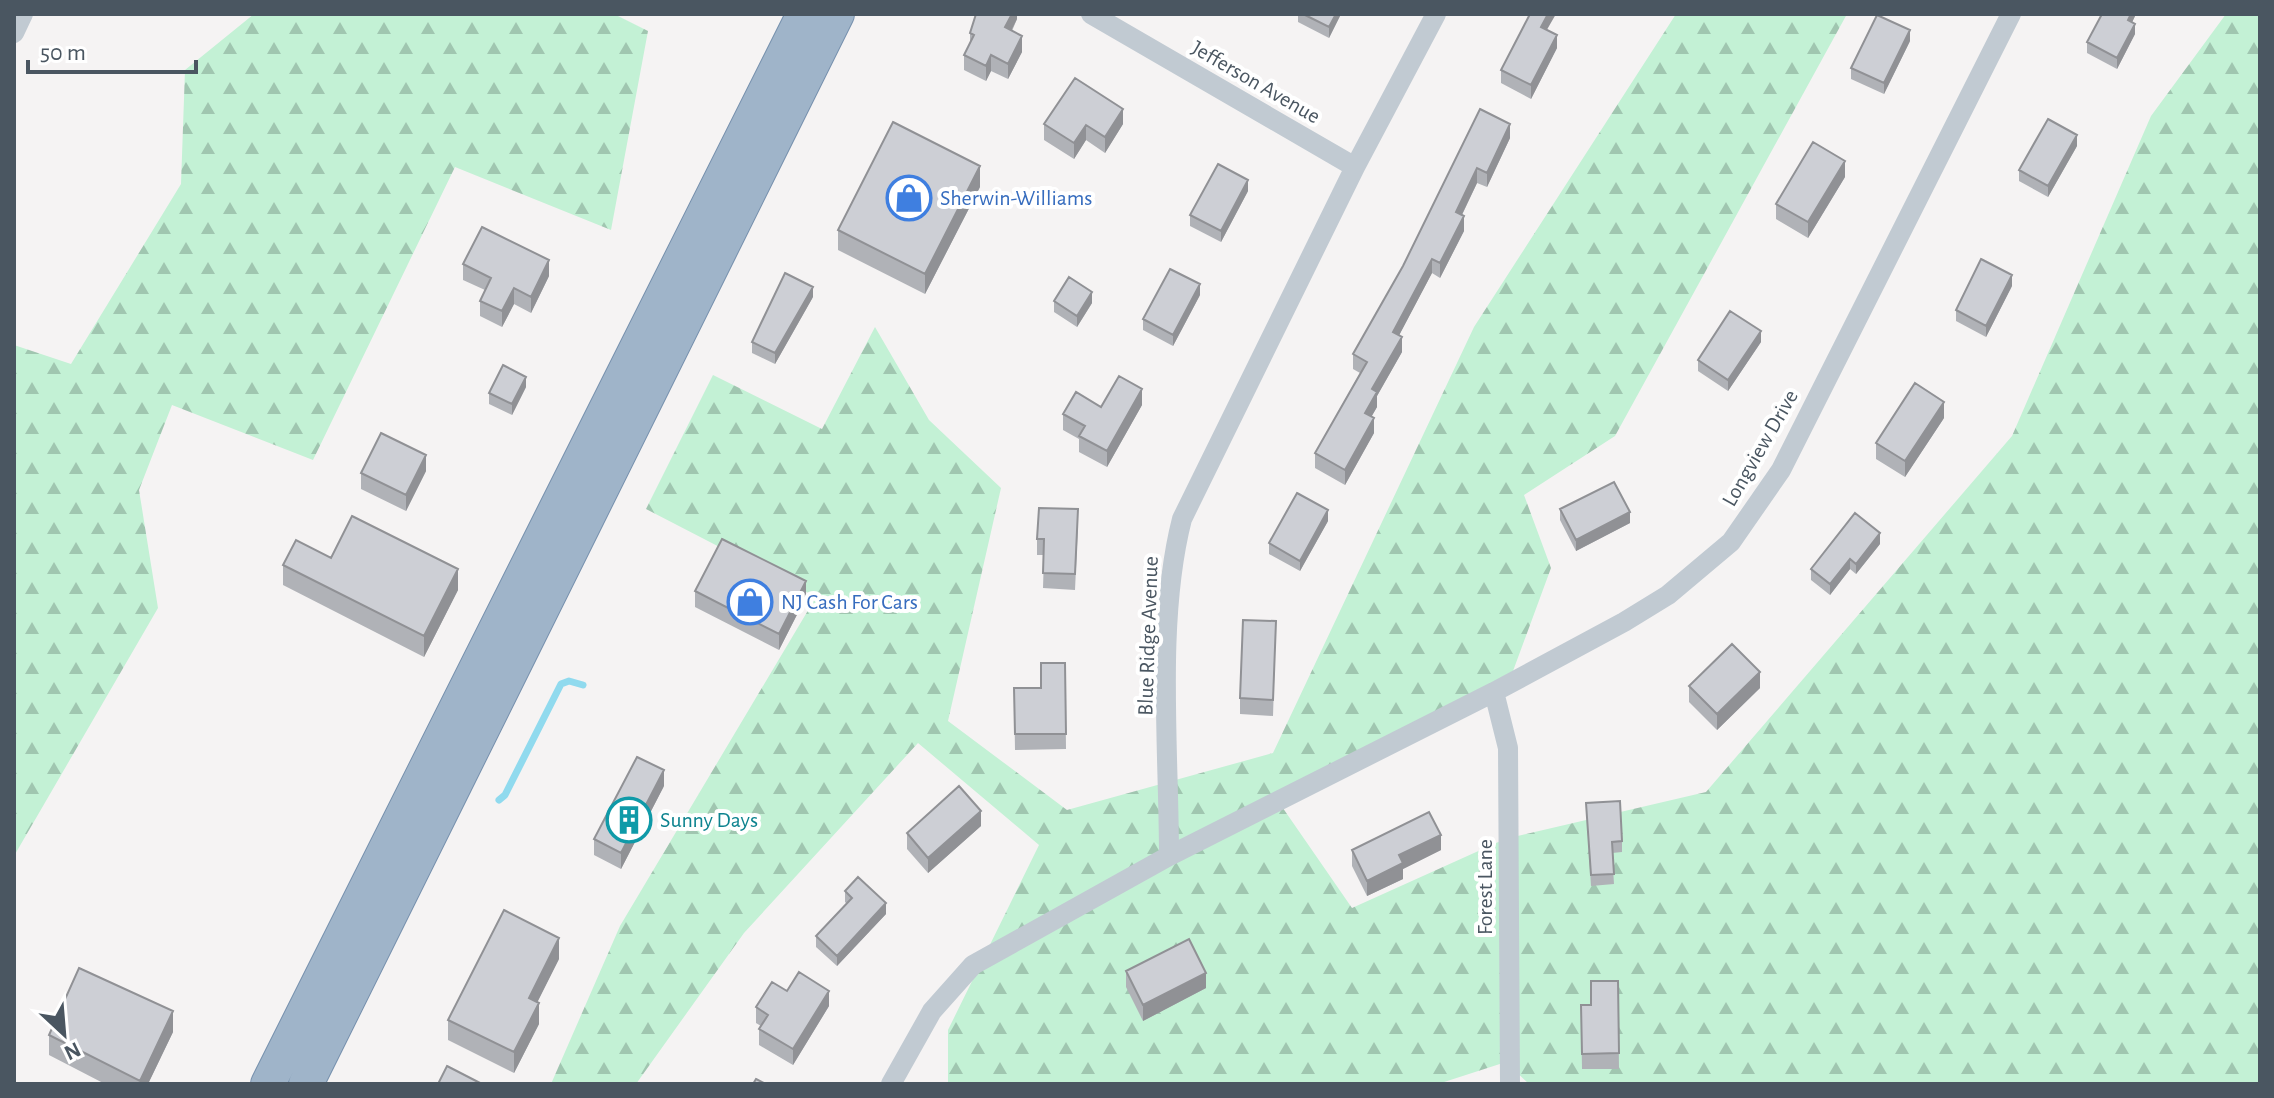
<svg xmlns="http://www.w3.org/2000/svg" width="2274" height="1098" font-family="'Alegreya Sans',sans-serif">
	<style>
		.forest { fill: url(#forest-firs) }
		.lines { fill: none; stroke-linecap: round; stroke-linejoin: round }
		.stream { stroke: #90daee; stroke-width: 7 }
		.trunk-casing { stroke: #7690ad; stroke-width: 36 }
		.minor { stroke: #c1cad2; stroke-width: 20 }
		.trunk { stroke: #9fb4c9; stroke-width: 34 }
		.wall { fill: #b0b2b7 }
		.shaded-wall { fill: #909195 }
		.building { fill: #cdcfd5; stroke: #909195; stroke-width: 2 }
		.labels { text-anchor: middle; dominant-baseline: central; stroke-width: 8; stroke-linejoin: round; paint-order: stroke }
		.street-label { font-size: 22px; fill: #4a5661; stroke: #fff }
		.shop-label { font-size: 22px; fill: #366cbe; stroke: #fff; text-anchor: start }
		.culture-label { font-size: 22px; fill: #0d838f; stroke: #fff; text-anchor: start }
	</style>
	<defs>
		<pattern id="forest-firs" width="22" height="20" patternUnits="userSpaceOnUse" patternTransform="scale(2)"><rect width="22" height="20" fill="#c3f1d5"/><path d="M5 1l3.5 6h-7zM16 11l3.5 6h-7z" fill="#a0c6b0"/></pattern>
	</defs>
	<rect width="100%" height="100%" fill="#f5f3f3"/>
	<path class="forest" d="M254 14H614L648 31 611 230 455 167 313 460 172 405 139 490 158 608 14 856V345L71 364 181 184 185 70Z
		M1676 14H1847L1615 436 1524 495 1551 568 1513 671 1278 801 1352 908 1505 839 1706 792 2012 436 2151 116 2226 14H2260V1084H1529L1506 1062 1438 1084H948V1030L1039 845 918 743 744 933 636 1084H551L620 926 816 597 646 509 713 375 822 429 875 327 929 420 1001 488 948 721 1067 810 1273 753 1474 327Z"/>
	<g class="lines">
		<path class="stream" d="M499 800 505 795 561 684 569 681 583 685"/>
		<g class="trunk-casing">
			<path id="trunk" d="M268 1084 804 14
				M306 1084 837 14"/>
		</g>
		<path class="minor" d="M1091 14 1355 167
			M14 33 23 14
			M1494 692 1508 748 1510 1084
			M1169 856 1494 692 1624 622 1668 595 1731 542 1781 470 2011 14
			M891 1084 932 1011 973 965 1169 856C1169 750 1156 620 1182 519L1355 167 1436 14"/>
		<use href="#trunk" class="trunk"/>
	</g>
	<path class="wall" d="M1017 14V19L1012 31 1022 52 1008 79 991 71 986 81 964 70V55L970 43V33Z
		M1298 14H1341L1329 38 1298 22Z
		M2136 14 2132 22 2135 34 2117 69 2087 53V42Z
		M1547 30 1557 48 1531 99 1501 83V70Z
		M1910 41 1884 94 1851 79V68Z
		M1480 109 1510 138 1487 187 1477 183 1462 215 1464 231 1440 278 1432 273 1399 335 1402 352 1377 396V407L1371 417 1374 433 1345 485 1315 468V453L1360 373 1353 369V354L1403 266Z
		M1044 124H1123L1105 153 1086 140 1074 159 1044 140Z
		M2077 146 2048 197 2019 181V170Z
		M1845 177 1808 238 1776 219V204Z
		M980 187 925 294 838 250V230Z
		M1248 191 1221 242 1190 226V215Z
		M463 264 549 276 531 313 514 304 502 327 480 316V301L485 290 463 280Z
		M2012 286 1986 337 1956 321V310Z
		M1200 295 1173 346 1143 330V319Z
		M813 297 775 364 752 353V342Z
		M1054 301 1092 303 1077 327 1054 312Z
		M1761 342 1728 391 1698 371V360Z
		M526 387 512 415 489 404V393Z
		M1142 405 1107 467 1079 452V439L1063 430V414L1101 407Z
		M1944 418 1905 477 1876 459V443Z
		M426 471 406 511 361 489V473Z
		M1560 509 1630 523 1576 551 1560 520Z
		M1328 521 1300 571 1269 554V543Z
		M1078 525 1075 590 1043 588 1044 555H1037V539Z
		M1880 544 1856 574 1850 569 1830 595 1811 580V569Z
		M331 558 458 590 424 657 283 585V565Z
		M695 591 806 597 779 650 695 607Z
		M1276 621 1273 716 1240 714V698Z
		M1065 663 1066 749 1015 750 1014 688H1041Z
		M1689 686 1760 688 1717 730 1689 702Z
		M664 786 621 869 594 855V839Z
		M1586 803 1622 841V852L1612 853 1614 884 1591 886Z
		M981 826 928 873 907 849V833Z
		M1352 850H1441L1403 869V879L1367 896 1352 866Z
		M845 891 886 914 837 966 816 947V936L847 904 845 902Z
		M559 959 537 1002 539 1024 514 1073 448 1040V1020Z
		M1126 971 1206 988 1143 1021 1126 987Z
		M1618 981 1619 1069H1582L1581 1005H1591Z
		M787 991 829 1006 793 1065 759 1045V1029L761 1026 756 1023V1007Z
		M173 1032 148 1084H105L49 1055V1035Z"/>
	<path class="shaded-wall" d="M1012 14H1017V19L1005 43V27Z
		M1336 14H1341L1329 38V27Z
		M1548 14H1556L1541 40V27Z
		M2131 14H2136L2128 31V20Z
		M2135 24V34L2117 69V58Z
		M1910 30V41L1884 94V83Z
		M1557 35V48L1531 99V85Z
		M1022 36V52L1008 79V64Z
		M991 55V71L986 81V66Z
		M1123 109V124L1105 153V137Z
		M1510 124V138L1487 187V173Z
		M1086 125V140L1074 159V143Z
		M2077 135V146L2048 197V186Z
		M1845 161V177L1808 238V222Z
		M980 166V187L925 294V274Z
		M1477 168V183L1456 227V212Z
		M1248 180V191L1221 242V231Z
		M1464 216V231L1440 278V263Z
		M1432 259V273L1393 347V332Z
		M549 260V276L531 313V297Z
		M2012 275V286L1986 337V326Z
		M1200 284V295L1173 346V335Z
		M813 287V297L775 364V353Z
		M514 288V304L502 327V311Z
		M1092 292V303L1077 327V316Z
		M1761 331V342L1728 391V380Z
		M1402 337V352L1377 396V407L1365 428V413L1372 389Z
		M526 377V387L512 415V404Z
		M1142 389V405L1107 467V451Z
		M1944 402V418L1905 477V461Z
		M1374 418V433L1345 485V470Z
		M426 455V471L406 511V495Z
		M1328 510V521L1300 571V561Z
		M1630 512V523L1576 551V540Z
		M1880 533V544L1856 574V564Z
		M1850 559V569L1830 595V584Z
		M458 569V590L424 657V636Z
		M806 581V597L779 650V634Z
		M1760 672V688L1717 730V714Z
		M664 770V786L621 869V853Z
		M981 811V826L928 873V858Z
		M1441 835V850L1403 869V879L1367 896V881L1399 855Z
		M886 903V914L837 966V956Z
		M559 938V959L529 1019V998Z
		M1206 973V988L1143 1021V1005Z
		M829 991V1006L793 1065V1049Z
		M539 1003V1024L514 1073V1052Z
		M173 1011V1032L148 1084H140V1081Z"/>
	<path class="building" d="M976 14H1012L1005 27 1022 36 1008 64 991 55 986 66 964 55 974 35 970 33Z
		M1303 14H1336L1329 27Z
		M1530 14H1548L1541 27 1557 35 1531 85 1501 70Z
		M2102 14H2131L2128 20 2135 24 2117 58 2087 42Z
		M1877 15 1910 30 1884 83 1851 68Z
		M1075 78 1123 109 1105 137 1086 125 1074 143 1044 124Z
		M1480 109 1510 124 1487 173 1477 168 1456 212 1464 216 1440 263 1432 259 1393 332 1402 337 1372 389 1377 392 1365 413 1374 418 1345 470 1315 453 1367 362 1353 354 1403 266Z
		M2048 119 2077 135 2048 186 2019 170Z
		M893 122 980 166 925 274 838 230Z
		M1813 142 1845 161 1808 222 1776 204Z
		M1218 164 1248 180 1221 231 1190 215Z
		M482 227 549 260 531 297 514 288 502 311 480 301 491 278 463 264Z
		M1981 259 2012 275 1986 326 1956 310Z
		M1170 269 1200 284 1173 335 1143 319Z
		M785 273 813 287 775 353 752 342Z
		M1069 277 1092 292 1077 316 1054 301Z
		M1730 311 1761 331 1728 380 1698 360Z
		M503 365 526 377 512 404 489 393Z
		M1119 376 1142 389 1107 451 1079 436 1085 426 1063 414 1076 392 1101 407Z
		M1915 383 1944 402 1905 461 1876 443Z
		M381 433 426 455 406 495 361 473Z
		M1614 482 1630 512 1576 540 1560 509Z
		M1297 493 1328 510 1300 561 1269 543Z
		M1039 508 1078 509 1075 574 1043 573 1044 539H1037Z
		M1855 513 1880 533 1856 564 1850 559 1830 584 1811 569Z
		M352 516 458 569 424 636 283 565 296 540 331 558Z
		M722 539 806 581 779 634 695 591Z
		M1243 620 1276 621 1273 700 1240 698Z
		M1732 644 1760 672 1717 714 1689 686Z
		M1041 663H1065L1066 734H1015L1014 688H1041Z
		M637 757 664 770 621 853 594 839Z
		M959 786 981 811 928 858 907 833Z
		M1620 801 1622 841 1612 842 1614 874 1591 875 1586 803Z
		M1429 812 1441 835 1399 855 1403 863 1367 881 1352 850Z
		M858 877 886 903 837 956 816 936 852 898 845 891Z
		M504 910 559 938 529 998 539 1003 514 1052 448 1020Z
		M1189 939 1206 973 1143 1005 1126 971Z
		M79 968 173 1011 140 1081 49 1035Z
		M799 972 829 991 793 1049 759 1029 768 1015 756 1007 772 982 787 991Z
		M1591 981H1618L1619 1053 1582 1054 1581 1005H1591Z
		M447 1066 482 1084H438Z
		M756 1079 766 1084H753Z"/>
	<defs>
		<g id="shop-ring" transform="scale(2.3)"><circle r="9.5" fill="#fff" stroke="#3f7fe0" stroke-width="1.5"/><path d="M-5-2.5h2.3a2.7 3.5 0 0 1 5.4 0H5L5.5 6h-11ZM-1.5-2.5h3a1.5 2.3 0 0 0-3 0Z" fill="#3f7fe0"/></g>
		<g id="building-ring" transform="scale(2.3)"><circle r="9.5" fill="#fff" stroke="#0f9aa8" stroke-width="1.5"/><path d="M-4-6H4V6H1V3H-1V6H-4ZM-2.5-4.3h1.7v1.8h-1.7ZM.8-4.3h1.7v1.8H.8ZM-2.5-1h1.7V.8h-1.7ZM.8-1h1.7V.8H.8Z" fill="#0f9aa8"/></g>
	</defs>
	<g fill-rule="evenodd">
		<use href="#shop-ring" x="909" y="198"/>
		<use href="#shop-ring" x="750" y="602"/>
		<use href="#building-ring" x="629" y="820"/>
	</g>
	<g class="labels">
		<g class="street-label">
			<text transform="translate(1256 82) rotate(30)">Jefferson Avenue</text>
			<text transform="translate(1760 448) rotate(-60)">Longview Drive</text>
			<text transform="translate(1148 636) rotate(-88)">Blue Ridge Avenue</text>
			<text transform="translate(1485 887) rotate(-90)">Forest Lane</text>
		</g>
		<g class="shop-label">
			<text x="940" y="198">Sherwin-Williams</text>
			<text x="781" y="602">NJ Cash For Cars</text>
		</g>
		<g class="culture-label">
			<text x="660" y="820">Sunny Days</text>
		</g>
	</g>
	<rect width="2274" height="1098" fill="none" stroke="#4a5661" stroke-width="32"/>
	<g transform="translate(64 1034) rotate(154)" stroke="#ffffff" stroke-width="6" paint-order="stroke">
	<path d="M0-6L14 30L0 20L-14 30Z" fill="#4a5661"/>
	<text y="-12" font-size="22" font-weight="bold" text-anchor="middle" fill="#4a5661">N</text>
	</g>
	<path d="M28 60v12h168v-12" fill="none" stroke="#4a5661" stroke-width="4"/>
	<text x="40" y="60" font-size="24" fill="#4a5661" stroke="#ffffff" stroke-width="6" paint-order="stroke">50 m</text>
</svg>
